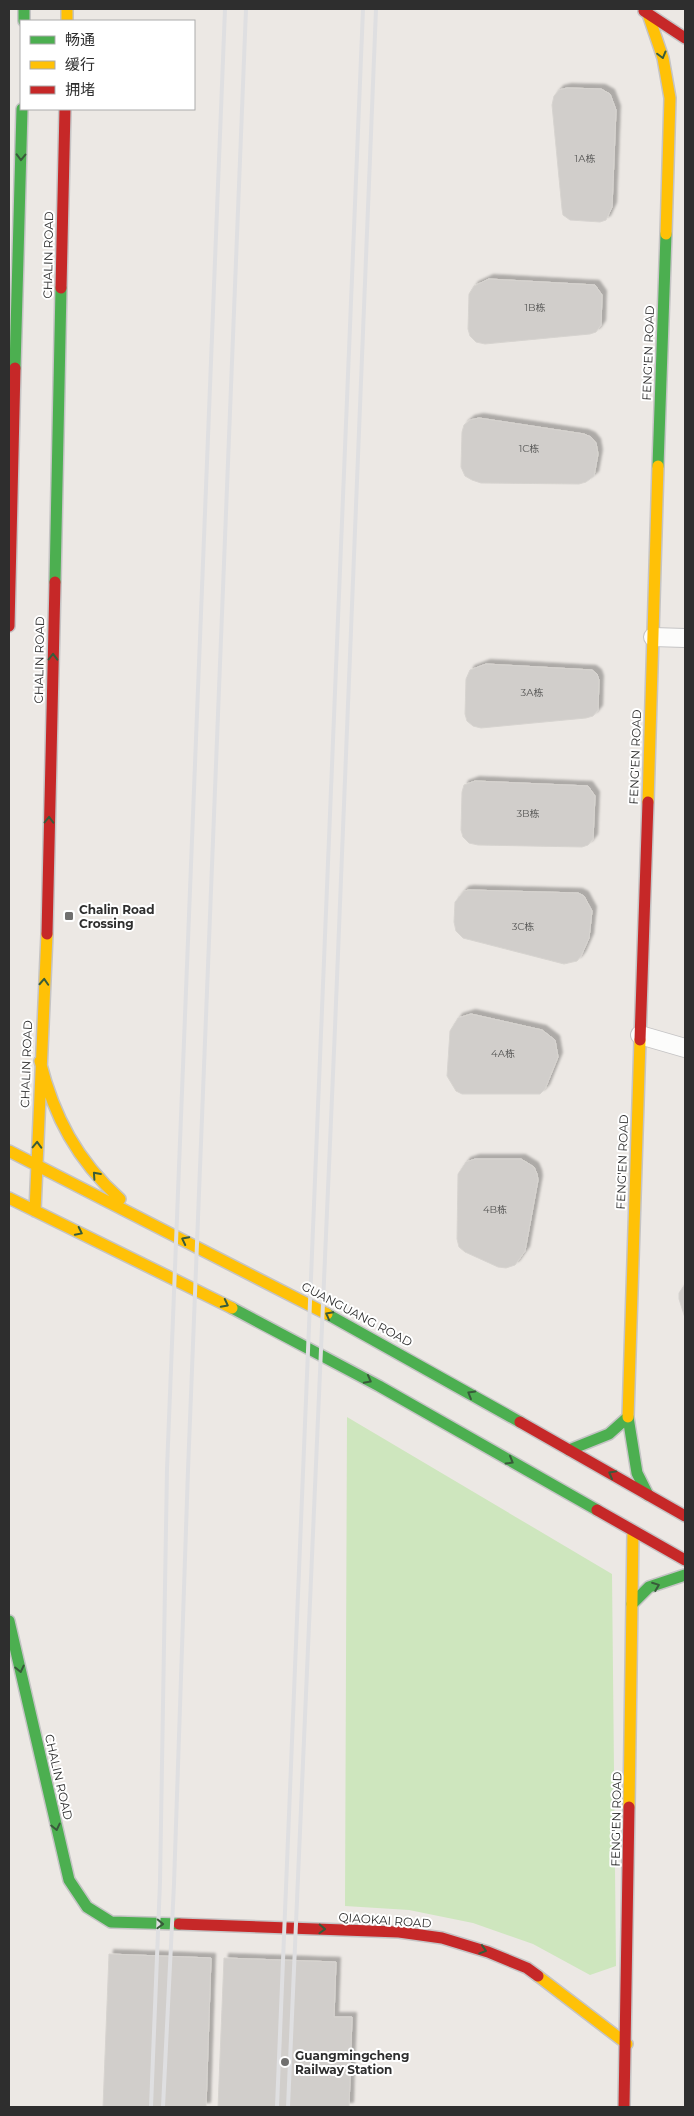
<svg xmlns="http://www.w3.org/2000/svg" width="694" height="2116" font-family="Montserrat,'Noto Sans SC',sans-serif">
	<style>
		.green { fill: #cee6be }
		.building { fill: #d1cecb; stroke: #d7d4d0; filter: url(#shadow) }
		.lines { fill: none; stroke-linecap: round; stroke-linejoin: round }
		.street-casing { stroke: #c5c4c5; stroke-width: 20 }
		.fast-casing { stroke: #c5c4c5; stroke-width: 14 }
		.slow-casing { stroke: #c5c4c5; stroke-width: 14 }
		.jam-casing { stroke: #c5c4c5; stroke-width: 14 }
		.street { stroke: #fcfcfb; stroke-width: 18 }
		.fast { stroke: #4caf50; stroke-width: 11 }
		.slow { stroke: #ffc107; stroke-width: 11 }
		.jam { stroke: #c62828; stroke-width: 11 }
		.rail { stroke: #dfdfe1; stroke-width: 4 }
		.oneway { stroke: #385b3a }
		.poi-dot { fill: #706f6e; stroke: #fff; stroke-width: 2 }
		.labels { text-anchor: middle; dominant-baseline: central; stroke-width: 4; stroke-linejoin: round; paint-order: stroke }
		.number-label { font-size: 10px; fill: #585857 }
		.street-label { font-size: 12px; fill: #2e2e2e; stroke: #fff }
		.poi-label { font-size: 12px; font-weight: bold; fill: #2e2e2e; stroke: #fff; text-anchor: start }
	</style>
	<defs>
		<filter id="shadow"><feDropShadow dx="4.5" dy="-4.5" stdDeviation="1" flood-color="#0004"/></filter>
	</defs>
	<rect width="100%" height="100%" fill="#ece8e4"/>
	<path class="green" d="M347 1417 612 1574 616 1966 590 1975 533 1944 473 1923 409 1910 345 1906Z"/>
	<path class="building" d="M567 88 601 89 610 94 616 110 612 207 606 220 600 222 570 220 563 215 562 209 552 105 554 96 559 90Z
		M489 279 595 285 602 295 601 325 596 332 590 334 485 344 476 342 470 336 468 329 469 294 474 286Z
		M479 418 584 434 591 437 596 443 598 454 594 476 586 482 579 484 481 483 472 480 465 476 461 467 462 432 464 425 470 420Z
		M486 664 592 670 597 674 599 680 598 710 593 716 586 718 481 728 473 726 467 721 465 714 466 679 470 670Z
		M475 781 588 786 595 796 593 839 588 845 582 847 478 845 469 843 463 837 461 830 462 792 464 785Z
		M469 890 578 893 584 896 592 911 589 938 581 956 577 961 564 964 463 938 456 931 454 922 455 902 464 891Z
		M471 1014 542 1030 555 1040 558 1057 545 1089 540 1094H462L456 1091 447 1076 450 1031 458 1018Z
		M475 1159H521L534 1167 537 1174 538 1180 525 1251 515 1265 506 1268 498 1267 465 1252 459 1247 457 1239 458 1174 466 1162Z
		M685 1284V1318L679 1299V1293Z
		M109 1954 211 1958 206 2107H103Z
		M224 1958 336 1962 334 2017H352L349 2107H218Z"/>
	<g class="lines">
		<g class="street-casing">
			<path id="street" d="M653 637 685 638
				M640 1035 685 1048"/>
		</g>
		<g class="fast-casing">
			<path id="fast" d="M24 9V21
				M15 368 22 109
				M658 466 666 234
				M55 582 61 288
				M232 1308 379 1386 597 1510
				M327 1314 520 1422
				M569 1450 609 1434 628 1417 637 1473 648 1495
				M632 1604 649 1587 685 1575
				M9 1621 69 1880 87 1907 111 1922 179 1924"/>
		</g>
		<g class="slow-casing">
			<path id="slow" d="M67 9V21
				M648 14 663 58 670 98 666 234
				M648 802 658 466
				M40 1061C54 1117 77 1160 120 1199
				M9 1151 327 1314
				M9 1198 232 1308
				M35 1211 47 934
				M628 1417 640 1040
				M629 1807 633 1531
				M538 1976 627 2044"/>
		</g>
		<g class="jam-casing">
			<path id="jam" d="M644 11 685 38
				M61 288 65 109
				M9 626 15 368
				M47 934 55 582
				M640 1040 648 802
				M520 1422 685 1516
				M597 1510 685 1560
				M179 1924 399 1932 442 1938 488 1952 527 1968 538 1976
				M624 2107 629 1807"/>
		</g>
		<use href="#street" class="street"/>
		<use href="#fast" class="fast"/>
		<use href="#slow" class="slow"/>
		<use href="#jam" class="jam"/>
		<path class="rail" d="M151 2107 160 1882 167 1469 225 9
			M163 2107 174 1884 188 1470 246 9
			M277 2107 363 9
			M288 2107 335 1028 376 9"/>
	</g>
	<defs><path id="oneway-chevron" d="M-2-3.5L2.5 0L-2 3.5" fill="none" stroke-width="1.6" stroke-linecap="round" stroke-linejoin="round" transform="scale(1.25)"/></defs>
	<g class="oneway">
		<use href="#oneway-chevron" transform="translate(662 55) rotate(75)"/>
		<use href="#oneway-chevron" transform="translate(21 157) rotate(91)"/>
		<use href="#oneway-chevron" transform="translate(53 657) rotate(-89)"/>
		<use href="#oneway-chevron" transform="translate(49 820) rotate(-89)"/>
		<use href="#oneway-chevron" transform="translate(44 982) rotate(-87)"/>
		<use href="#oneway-chevron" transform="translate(37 1145) rotate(-88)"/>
		<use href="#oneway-chevron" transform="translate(96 1175) rotate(-132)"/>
		<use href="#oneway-chevron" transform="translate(79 1232) rotate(26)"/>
		<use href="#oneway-chevron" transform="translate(185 1240) rotate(-153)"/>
		<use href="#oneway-chevron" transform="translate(225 1304) rotate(27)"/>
		<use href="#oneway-chevron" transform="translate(329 1315) rotate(-152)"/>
		<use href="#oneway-chevron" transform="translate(368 1380) rotate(28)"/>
		<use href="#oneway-chevron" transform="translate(471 1394) rotate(-150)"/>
		<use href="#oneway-chevron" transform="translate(510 1461) rotate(30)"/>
		<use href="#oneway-chevron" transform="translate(612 1474) rotate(-151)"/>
		<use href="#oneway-chevron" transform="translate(656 1586) rotate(-21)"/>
		<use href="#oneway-chevron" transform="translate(20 1669) rotate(77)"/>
		<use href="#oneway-chevron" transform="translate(56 1827) rotate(77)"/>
		<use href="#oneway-chevron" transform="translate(160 1924) rotate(2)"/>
		<use href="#oneway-chevron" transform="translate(322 1929) rotate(2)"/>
		<use href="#oneway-chevron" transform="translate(483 1950) rotate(17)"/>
	</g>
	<g class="poi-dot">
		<rect x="64" y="911" width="10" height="10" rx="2.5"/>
		<circle cx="285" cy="2062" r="5"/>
	</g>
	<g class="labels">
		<g class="number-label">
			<text x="585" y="158">1A栋</text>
			<text x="535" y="307">1B栋</text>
			<text x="529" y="448">1C栋</text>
			<text x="532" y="692">3A栋</text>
			<text x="528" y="813">3B栋</text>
			<text x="523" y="926">3C栋</text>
			<text x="503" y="1053">4A栋</text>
			<text x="495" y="1209">4B栋</text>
		</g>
		<g class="street-label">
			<text transform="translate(48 255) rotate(-89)">CHALIN ROAD</text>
			<text transform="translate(648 353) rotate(-88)">FENG'EN ROAD</text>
			<text transform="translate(39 660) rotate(-89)">CHALIN ROAD</text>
			<text transform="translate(635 757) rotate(-88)">FENG'EN ROAD</text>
			<text transform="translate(26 1064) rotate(-88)">CHALIN ROAD</text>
			<text transform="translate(622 1162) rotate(-88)">FENG'EN ROAD</text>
			<text transform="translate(357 1314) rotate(28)">GUANGUANG ROAD</text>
			<text transform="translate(59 1777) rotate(77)">CHALIN ROAD</text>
			<text transform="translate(616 1819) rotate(-89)">FENG'EN ROAD</text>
			<text transform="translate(385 1920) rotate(4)">QIAOKAI ROAD</text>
		</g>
		<g class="poi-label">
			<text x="79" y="909">Chalin Road<tspan x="79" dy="14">Crossing</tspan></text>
			<text x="295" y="2055">Guangmingcheng<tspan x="295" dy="14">Railway Station</tspan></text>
		</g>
	</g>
	<rect width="694" height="2116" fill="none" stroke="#2e2e2e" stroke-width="20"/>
	<rect x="20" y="20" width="175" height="90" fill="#ffffff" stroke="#ababab"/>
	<rect x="30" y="36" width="25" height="8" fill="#4caf50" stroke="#ababab"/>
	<text x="65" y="45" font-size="15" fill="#2e2e2e">畅通</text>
	<rect x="30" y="61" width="25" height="8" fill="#ffc107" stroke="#ababab"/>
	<text x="65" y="70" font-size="15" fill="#2e2e2e">缓行</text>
	<rect x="30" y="86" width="25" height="8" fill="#c62828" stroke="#ababab"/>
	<text x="65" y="95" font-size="15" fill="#2e2e2e">拥堵</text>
</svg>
